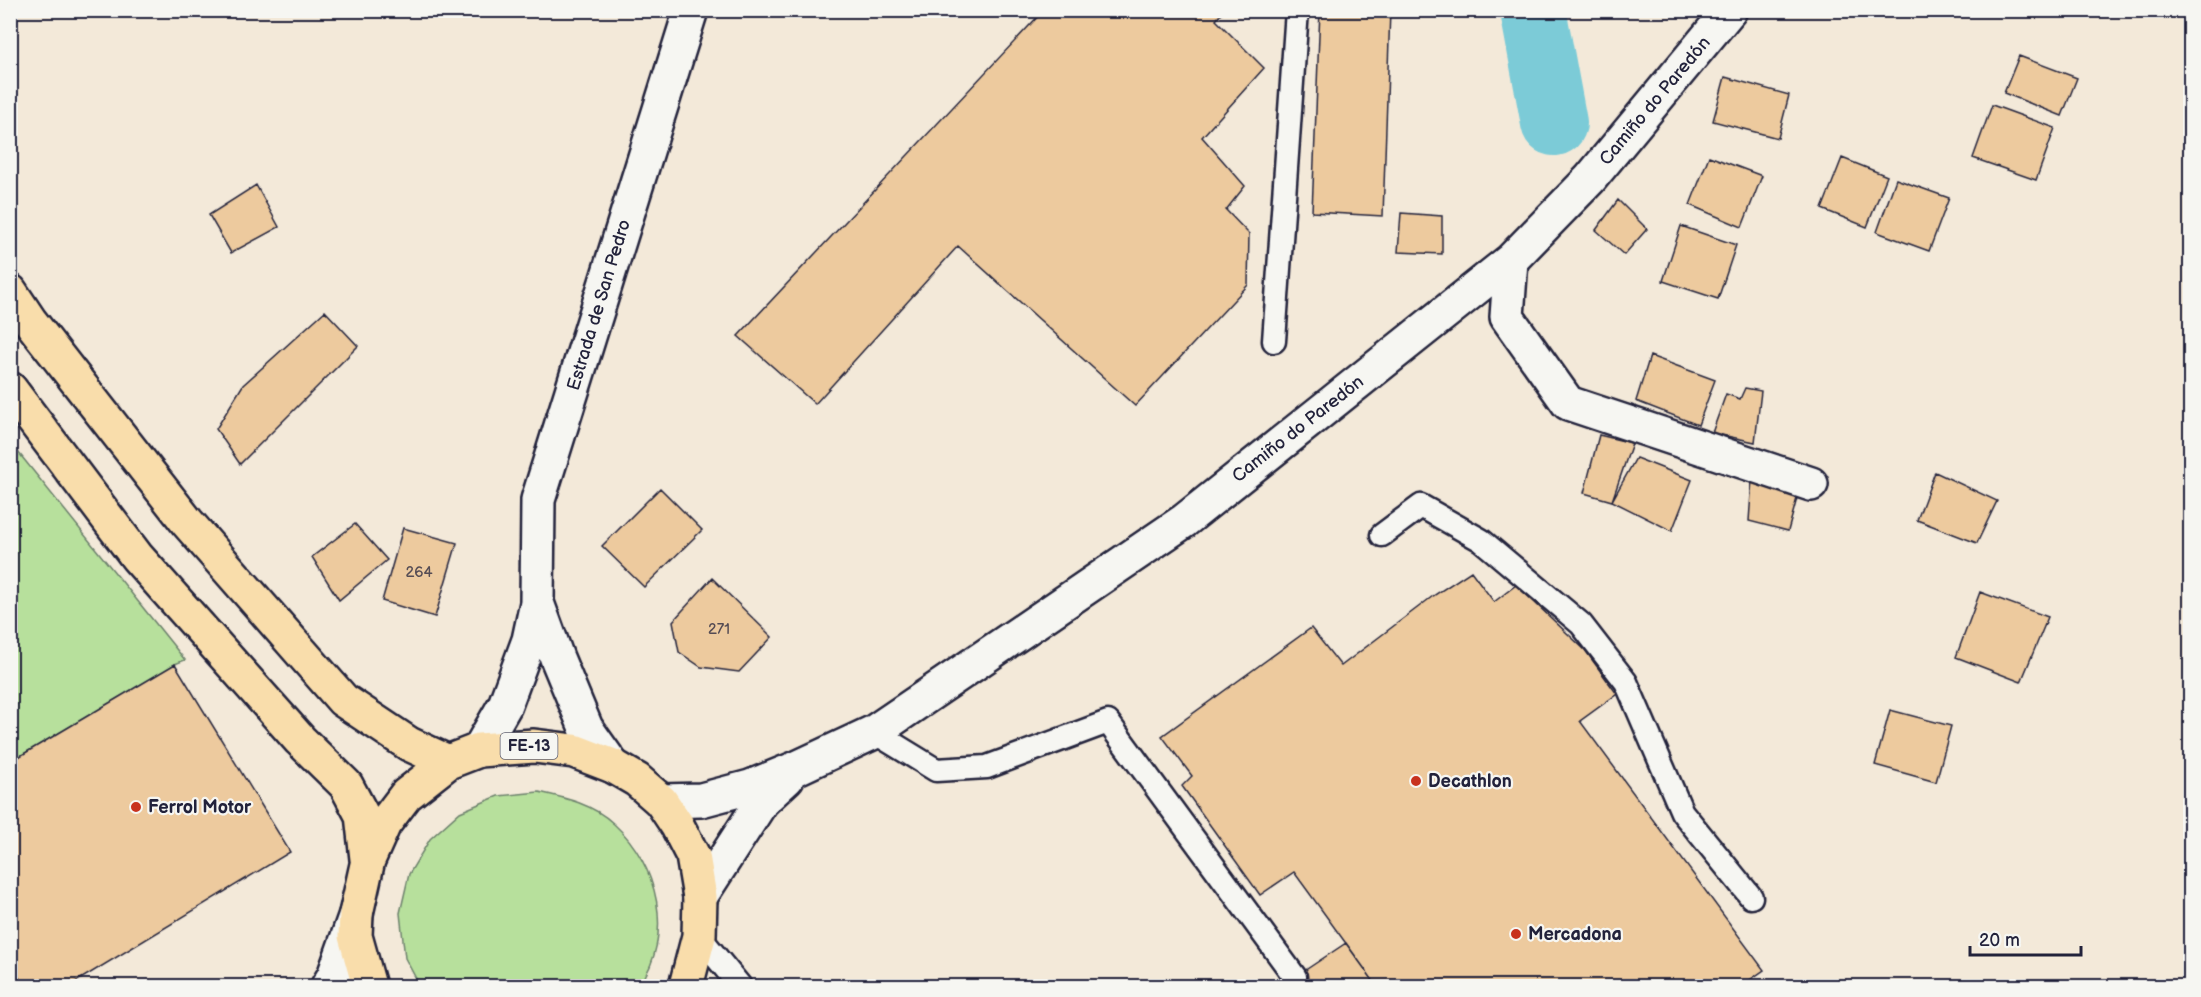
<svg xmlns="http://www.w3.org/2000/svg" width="2201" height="997" font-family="'Balsamiq Sans',sans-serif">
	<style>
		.green { fill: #b7e09c; stroke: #6c816c; stroke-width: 1.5 }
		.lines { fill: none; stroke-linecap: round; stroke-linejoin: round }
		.river { stroke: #7ccbd7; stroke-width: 66 }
		.building { fill: #edca9e; stroke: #22223b; stroke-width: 1.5 }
		.lane-casing { stroke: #22223b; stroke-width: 27 }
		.street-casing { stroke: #22223b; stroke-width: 38 }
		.secondary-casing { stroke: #22223b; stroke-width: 38 }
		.highway-casing { stroke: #22223b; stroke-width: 38 }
		.lane { stroke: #f6f6f2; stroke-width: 22 }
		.street { stroke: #f6f6f2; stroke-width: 33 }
		.secondary { stroke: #f6f6f2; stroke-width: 33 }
		.highway { stroke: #f9ddab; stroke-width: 33 }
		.poi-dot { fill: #c8321e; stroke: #f6f6f2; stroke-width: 2 }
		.labels { text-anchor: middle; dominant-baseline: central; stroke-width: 4.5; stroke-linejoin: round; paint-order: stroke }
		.number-label { font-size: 15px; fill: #554c54 }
		.shield { fill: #f6f6f2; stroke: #626272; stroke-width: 1.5 }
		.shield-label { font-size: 16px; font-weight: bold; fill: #22223b }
		.street-label { font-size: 18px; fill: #22223b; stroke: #f6f6f2 }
		.poi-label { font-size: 18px; font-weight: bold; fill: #22223b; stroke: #f6f6f2; text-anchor: start }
	</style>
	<rect width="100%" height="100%" fill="#f3e9d9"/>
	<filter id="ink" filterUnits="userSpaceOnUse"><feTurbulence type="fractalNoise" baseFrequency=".0167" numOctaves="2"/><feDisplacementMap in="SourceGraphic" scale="12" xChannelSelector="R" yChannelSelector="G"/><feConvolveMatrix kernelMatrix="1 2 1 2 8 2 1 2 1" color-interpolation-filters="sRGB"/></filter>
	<g filter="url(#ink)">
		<path class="green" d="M10 442 185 660 175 664 10 762Z
			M539 792C566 798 593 804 614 824 658 864 675 936 639 986H420L405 958 400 913 409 874 430 839 460 812 498 796Z"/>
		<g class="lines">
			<path class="river" d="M1533 10 1554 123"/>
		</g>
		<path class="building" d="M1044 10H1224L1216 20 1264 68 1202 137 1245 186 1226 210 1249 234 1248 285 1135 406 958 246 815 404 738 336Z
			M1320 10H1390L1383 216 1312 212Z
			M2019 56 2077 78 2062 116 2004 93Z
			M1725 77 1789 95 1778 138 1713 121Z
			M1992 105 2055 128 2036 180 1973 158Z
			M1709 156 1762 176 1742 227 1690 205Z
			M1842 158 1887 176 1867 227 1822 209Z
			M1896 179 1949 198 1929 251 1877 232Z
			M256 185 279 227 231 253 209 215Z
			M1618 200 1647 229 1624 255 1596 230Z
			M1401 213 1442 216V254L1398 252Z
			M1681 226 1736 245 1718 299 1663 281Z
			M325 311 358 346 240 464 216 429 243 385Z
			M1650 356 1715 380 1698 425 1636 401Z
			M1745 388 1761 391 1755 442 1712 433 1726 394 1740 399Z
			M1599 435 1632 443 1612 501 1584 493Z
			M1636 458 1692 480 1672 531 1612 501Z
			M1935 472 1997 501 1977 543 1917 520Z
			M1752 479 1799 491 1788 531 1749 521Z
			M660 488 702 530 644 587 602 546Z
			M355 524 387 560 339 600 312 557Z
			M403 528 457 543 435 617 382 601Z
			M1471 571 1494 602 1516 585 1585 650 1617 694 1580 721 1764 970 1741 986H1377L1294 872 1260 895 1182 786 1192 776 1162 736 1311 628 1341 666 1433 596Z
			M712 578 772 637 739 672 701 667 679 652 673 621Z
			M1980 592 2048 617 2021 682 1956 657Z
			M175 664 290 852 69 986H24L10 963V762Z
			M1890 710 1951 726 1936 782 1875 765Z
			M1346 943 1377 986H1283L1295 977Z"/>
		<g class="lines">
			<g class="lane-casing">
				<path id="lane" d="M1274 341 1297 10
					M1382 535 1421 506 1481 540 1581 624 1626 682 1682 812 1751 897
					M874 732 936 770 987 767 1108 722 1295 977
					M699 936 740 986"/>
			</g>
			<g class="street-casing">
				<path id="street" d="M1511 260 1507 317 1568 403 1811 484
					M661 801 701 800 750 787 799 767 874 732 1184 521 1511 260 1590 179 1730 10
					M700 897 762 801 787 778
					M328 986 334 976 356 914"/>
			</g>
			<g class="secondary-casing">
				<path id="secondary" d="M537 603 557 658 586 728 613 766
					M479 750 505 705 529 640 537 603 538 500 691 10"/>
			</g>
			<g class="highway-casing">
				<path id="highway" d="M10 291 30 321 187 522 343 700 409 744 448 762
					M10 389 137 557 300 740 346 785 362 815 367 859
					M369 986 355 936 356 914 368 860 384 824 406 795 448 762 479 750 534 746 574 751 613 766 637 780 661 801 677 825 693 856 700 897 699 936 686 986"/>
			</g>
			<use href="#lane" class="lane"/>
			<use href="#street" class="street"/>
			<use href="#secondary" class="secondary"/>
			<use href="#highway" class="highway"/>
		</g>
	</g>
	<g class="poi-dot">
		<circle cx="1416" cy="781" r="6"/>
		<circle cx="136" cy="807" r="6"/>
		<circle cx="1516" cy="934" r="6"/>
	</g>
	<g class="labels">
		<g class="number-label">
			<text x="419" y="572">264</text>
			<text x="719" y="629">271</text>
		</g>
		<rect class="shield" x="500.5" y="733" width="57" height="26" rx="4.5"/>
		<g class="shield-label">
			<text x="529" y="746">FE-13</text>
		</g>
		<g class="street-label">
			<text transform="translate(1655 101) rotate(-50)">Camiño do Paredón</text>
			<text transform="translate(599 305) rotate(-73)">Estrada de San Pedro</text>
			<text transform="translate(1298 429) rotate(-38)">Camiño do Paredón</text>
		</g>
		<g class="poi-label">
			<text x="1428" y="781">Decathlon</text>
			<text x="148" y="807">Ferrol Motor</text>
			<text x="1528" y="934">Mercadona</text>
		</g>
	</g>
	<rect width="2201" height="997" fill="none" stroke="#f6f6f2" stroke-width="36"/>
	<rect x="18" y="18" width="2165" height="961" fill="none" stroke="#22223b" stroke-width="2" filter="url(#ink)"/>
	<path d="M1970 946v9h111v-9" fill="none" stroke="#22223b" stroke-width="3"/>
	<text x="1979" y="946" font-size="18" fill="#22223b" stroke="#f6f6f2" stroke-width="4.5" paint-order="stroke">20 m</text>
</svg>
